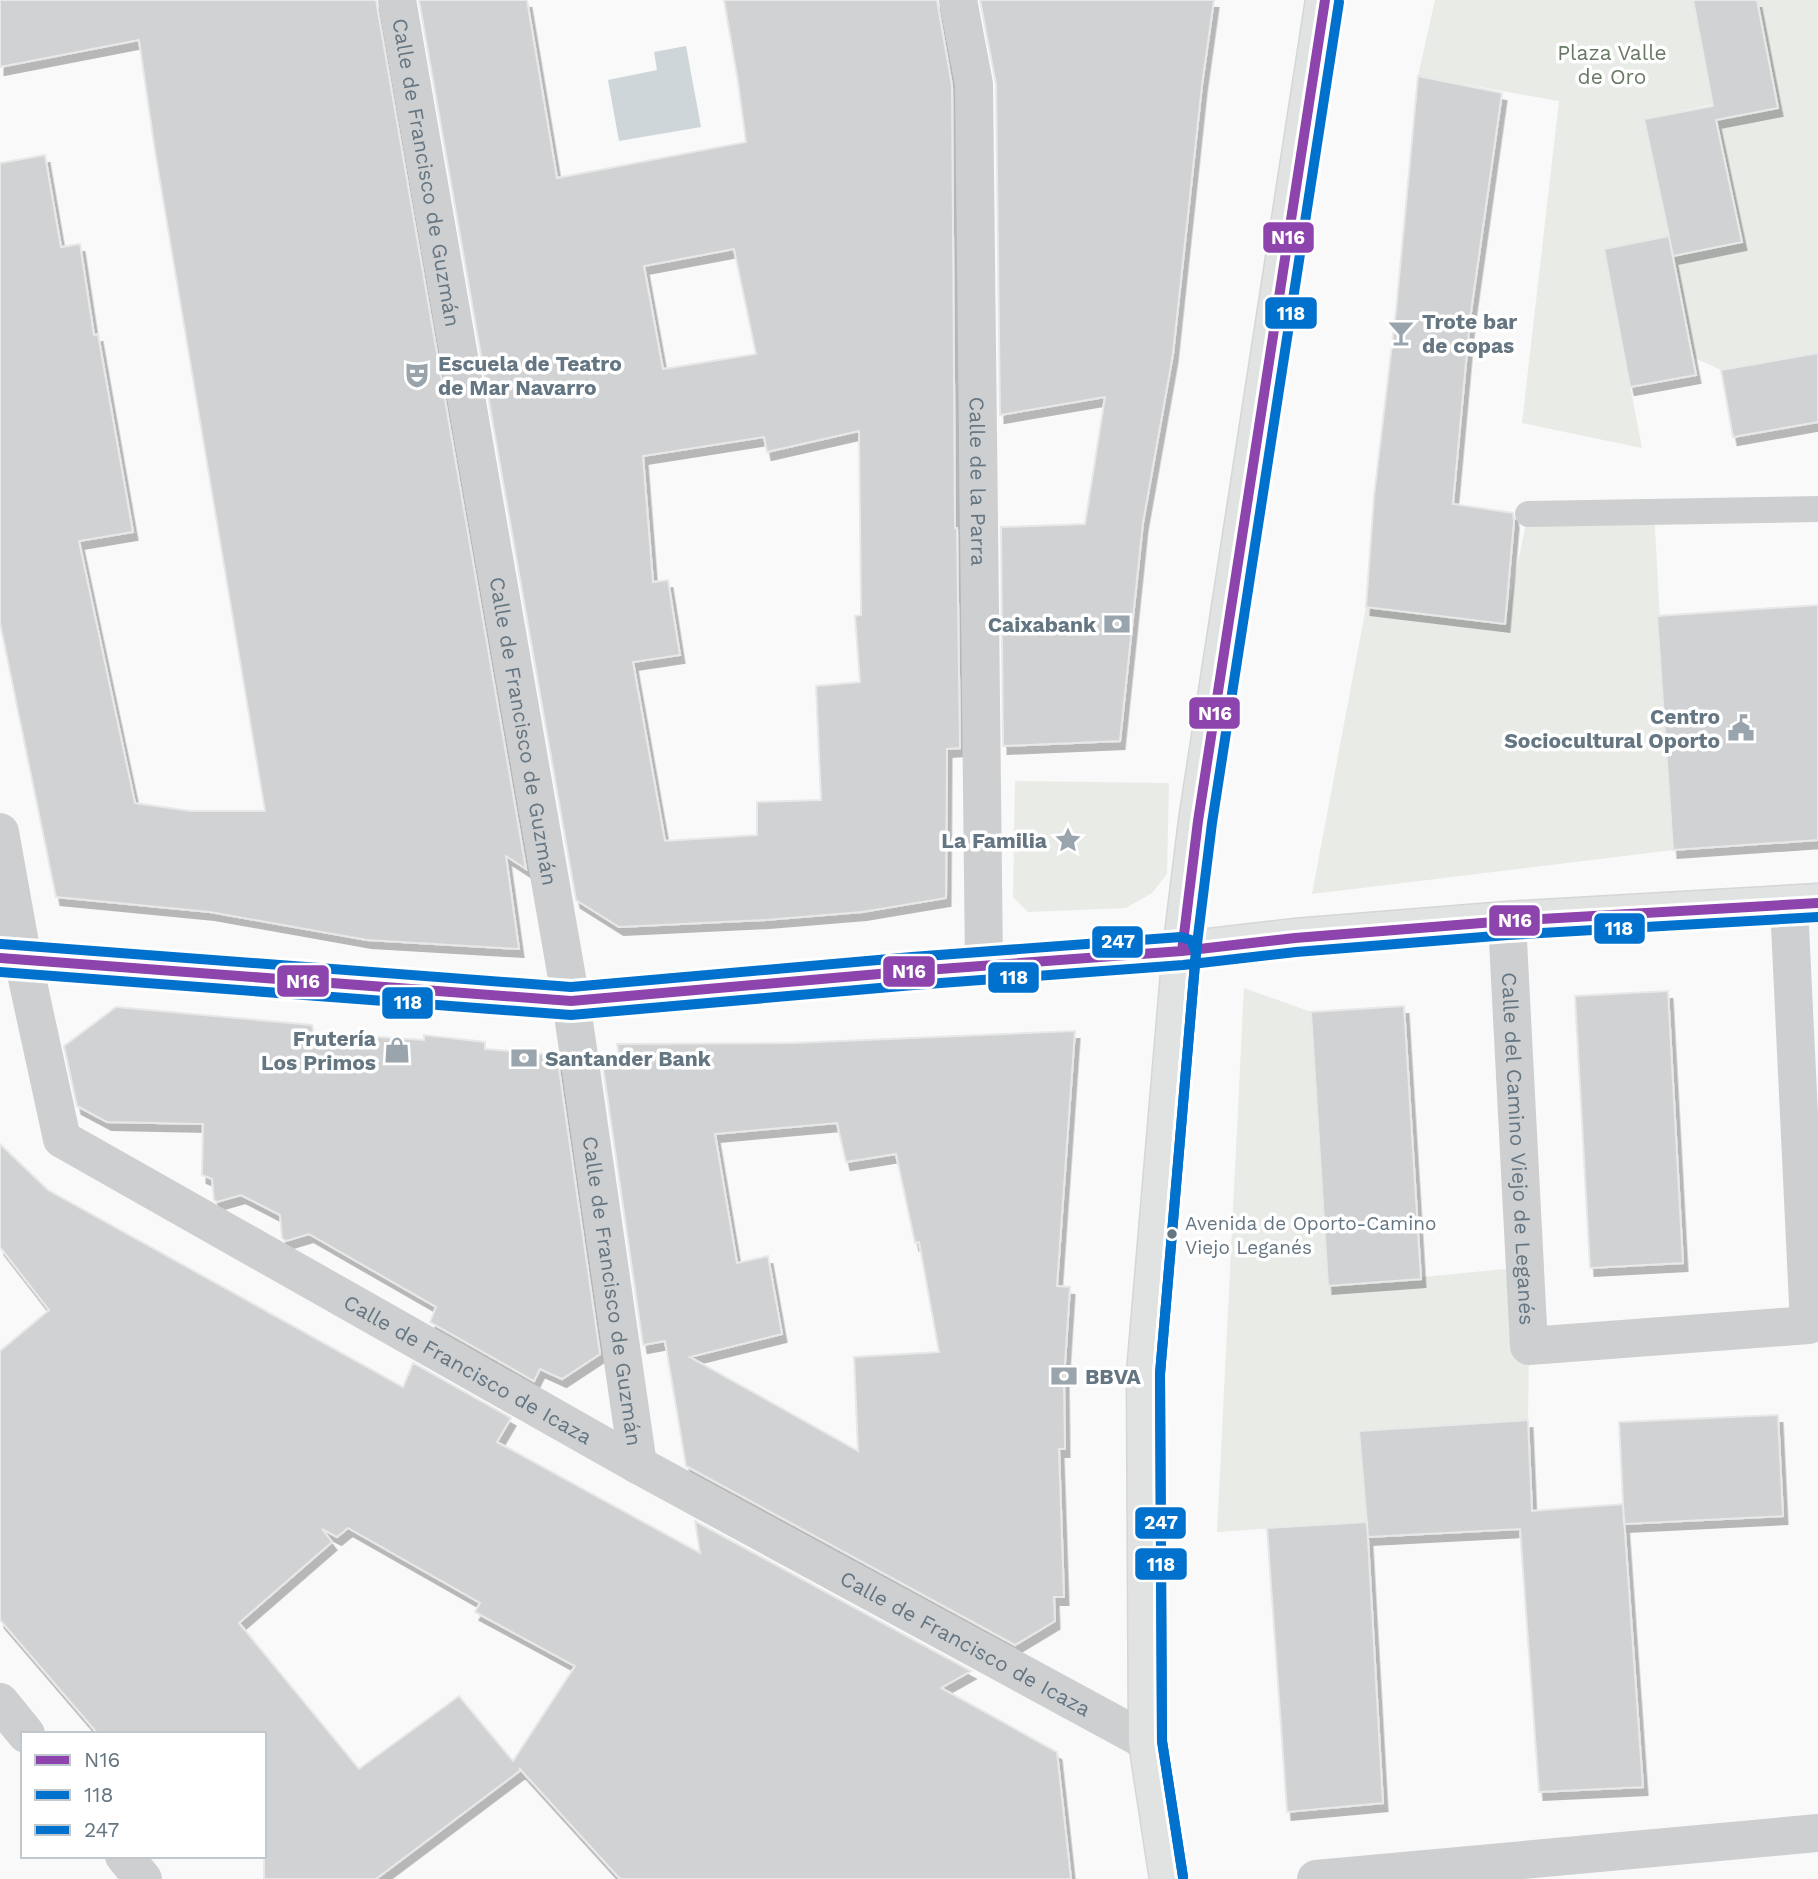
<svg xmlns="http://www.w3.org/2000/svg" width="1818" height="1879" font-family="'Work Sans',sans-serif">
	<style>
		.green { fill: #e8ebe6 }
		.water { fill: #ced6d9 }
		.building { fill: #d0d2d3; stroke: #e8e8e8; stroke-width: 2; fill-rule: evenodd; filter: url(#shadow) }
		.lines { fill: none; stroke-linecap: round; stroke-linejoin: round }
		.secondary-casing { stroke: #d5d6d7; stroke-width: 41 }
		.lane { stroke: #cecfd0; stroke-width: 26 }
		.street { stroke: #cecfd0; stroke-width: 38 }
		.secondary { stroke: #e1e2e2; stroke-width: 38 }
		.bus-1-casing { stroke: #fff; stroke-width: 16 }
		.bus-2-casing { stroke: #fff; stroke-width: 16 }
		.bus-3-casing { stroke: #fff; stroke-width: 16 }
		.bus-1 { stroke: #8e44ad; stroke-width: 10 }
		.bus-2 { stroke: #0072ce; stroke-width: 10 }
		.bus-3 { stroke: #0072ce; stroke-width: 10 }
		.bus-dot { fill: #657683; stroke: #fff; stroke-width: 2.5 }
		.labels { text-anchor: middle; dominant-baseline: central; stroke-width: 7; stroke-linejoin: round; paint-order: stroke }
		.bus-label { font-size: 19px; fill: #657683; stroke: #fff; text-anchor: start }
		.park-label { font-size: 21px; fill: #687a64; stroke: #fff }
		.street-label { font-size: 21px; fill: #657683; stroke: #fff }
		.poi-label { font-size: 21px; font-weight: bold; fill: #657683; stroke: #fff; text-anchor: start }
		.line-badge { stroke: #fff; stroke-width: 2.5 }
		.badge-label { font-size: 19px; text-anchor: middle; font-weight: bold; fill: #fff }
	</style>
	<defs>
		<filter id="shadow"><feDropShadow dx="4.5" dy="8" stdDeviation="0" flood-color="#0004"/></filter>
	</defs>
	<rect width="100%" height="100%" fill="#f9f9f9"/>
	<path class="green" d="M1435 0H1693L1713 104 1644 119 1669 236 1604 250 1642 448 1522 423 1559 101 1418 76Z
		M1757 0H1818V353L1721 370 1692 357 1673 256 1742 241 1716 120 1778 108Z
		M1654 512 1673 850 1312 894 1366 607 1505 624 1528 514Z
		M1015 781 1169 783 1167 874 1152 893 1126 908 1028 912 1013 897Z
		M1244 988 1311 1012 1329 1286 1526 1267 1529 1346 1528 1420 1360 1431 1367 1522 1217 1532Z"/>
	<path class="water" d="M686 46 701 127 619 141 608 80 657 70 654 52Z"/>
	<path class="building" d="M0 0H376L526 869 506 856 519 949 367 940 210 912 56 897 0 623V163L45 155 61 247 80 244 94 335 98 334 133 532 79 541 135 803 191 811H265L155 151 139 40 0 67Z
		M419 0H527L557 178 746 142 738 82 724 0H937L952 86 955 528H957L960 748 947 749 946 898 862 912 765 920 619 927 576 900ZM734 249 756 354 663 369 644 266ZM859 431 861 615 855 616 860 682 816 686 821 800 757 802V835L665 841 633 662 680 655 668 580 653 582 643 456 764 437 767 452Z
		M980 0H1214L1202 85 1173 354 1143 523 1120 741 1003 746 1001 527 1085 524 1105 397 1000 415 996 84Z
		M1693 0H1757L1778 108 1716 120 1742 242 1673 256 1669 237 1696 375 1630 387 1604 249 1669 236 1644 119 1713 106Z
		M1418 76 1502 93 1470 319 1453 504 1513 513 1514 521 1505 624 1366 607 1374 496 1396 311Z
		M1818 353V422L1733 437 1721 370Z
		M1818 605V840L1673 850 1657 616Z
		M1668 991 1683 1263 1590 1268 1575 996Z
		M1404 1006 1421 1279 1328 1286 1311 1012Z
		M116 1007 312 1025 314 1033 424 1040V1035L485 1042V1049L557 1055 600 1354 562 1379 540 1369 534 1381 430 1322 436 1307 309 1234 286 1241 282 1238 280 1215 241 1195 217 1202 214 1200 212 1179 202 1175 203 1124 107 1122 77 1106 64 1046Z
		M1075 1031 1057 1286 1070 1287 1064 1379 1065 1449H1059L1064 1597H1054L1055 1621 1015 1645 686 1466 665 1341 643 1345 602 1060 620 1061 617 1044 794 1043ZM837 1123 846 1162 896 1154 915 1243 919 1242 939 1352 854 1357 858 1451 690 1357 782 1334 768 1256 737 1263 715 1134Z
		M0 1144 48 1190 403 1387 413 1363 511 1418 497 1442 700 1553 695 1521 971 1671 941 1688 1057 1752 1071 1879H620L519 1768 521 1770 376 1879H264V1734H98L0 1620V1351L49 1310 0 1247ZM348 1528 480 1603 475 1612 575 1666 513 1761 459 1696 359 1769 239 1623 332 1542 322 1529 337 1537Z
		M1778 1415 1783 1516 1624 1524 1619 1422Z
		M1528 1420 1532 1511 1623 1504 1643 1787 1539 1792 1520 1529 1368 1537 1359 1431Z
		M1367 1522 1383 1803 1287 1812 1267 1528Z"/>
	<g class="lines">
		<g class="secondary-casing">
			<path id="secondary" d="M0 958 571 1001 913 971 1182 951 1295 938 1507 921 1818 903
				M1169 1879 1148 1742 1146 1373 1182 951 1198 821 1325 0"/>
		</g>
		<path class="lane" d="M1528 514 1818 509"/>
		<g class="street">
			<path id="s1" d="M397 0 571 1001 638 1465"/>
			<path id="s2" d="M958 0 974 84 984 965"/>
			<path id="s3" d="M0 832 23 960 62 1139 638 1465 1148 1742"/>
			<path id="s4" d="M1507 921 1529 1346 1809 1325 1789 905"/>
			<path d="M0 1702 26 1734"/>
			<path d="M124 1856 143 1879"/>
			<path d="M1316 1879 1818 1833"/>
		</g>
		<use href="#secondary" class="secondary"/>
		<g class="bus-1-casing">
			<path id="bus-1" d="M1182 951 1198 821 1325 0
				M0 958 571 1001 913 971 1182 951 1295 938 1507 921 1818 903"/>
		</g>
		<g class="bus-2-casing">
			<path id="bus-2" d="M0 972 571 1015 914 985 1183 965 1296 952 1508 935 1818 917
				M1183 1877 1162 1741 1160 1374 1196 952 1212 823 1339 2"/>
		</g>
		<g class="bus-3-casing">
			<path id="bus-3" d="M1 944 571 987 912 957 1181 937 1191 940 1196 952 1160 1374 1162 1741 1183 1877"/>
		</g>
		<use href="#bus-1" class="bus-1"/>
		<use href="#bus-2" class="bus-2"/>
		<use href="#bus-3" class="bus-3"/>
	</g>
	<defs>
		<g id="bar-bare" transform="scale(2.1)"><path d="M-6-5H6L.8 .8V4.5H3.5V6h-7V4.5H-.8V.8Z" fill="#99a4ac" stroke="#fff" stroke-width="2.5" paint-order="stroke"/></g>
		<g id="theatre-bare" transform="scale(2.1)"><path d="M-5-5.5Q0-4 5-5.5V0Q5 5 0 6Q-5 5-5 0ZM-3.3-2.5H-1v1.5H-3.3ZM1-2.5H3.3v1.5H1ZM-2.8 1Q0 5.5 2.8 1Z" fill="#99a4ac" stroke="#fff" stroke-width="2.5" paint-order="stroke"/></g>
		<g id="bank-bare" transform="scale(2.1)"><path d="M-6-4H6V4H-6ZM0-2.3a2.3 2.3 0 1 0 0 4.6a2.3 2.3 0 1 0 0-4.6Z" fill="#99a4ac" stroke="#fff" stroke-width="2.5" paint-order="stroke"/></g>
		<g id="civic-bare" transform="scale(2.1)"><path d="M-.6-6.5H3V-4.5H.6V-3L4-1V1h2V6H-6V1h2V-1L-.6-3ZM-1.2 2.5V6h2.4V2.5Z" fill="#99a4ac" stroke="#fff" stroke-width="2.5" paint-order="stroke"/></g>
		<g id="sight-bare" transform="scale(2.1)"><path d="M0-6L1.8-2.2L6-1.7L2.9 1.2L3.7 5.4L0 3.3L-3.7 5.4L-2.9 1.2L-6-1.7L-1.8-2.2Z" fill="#99a4ac" stroke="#fff" stroke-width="2.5" paint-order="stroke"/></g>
		<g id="shop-bare" transform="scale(2.1)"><path d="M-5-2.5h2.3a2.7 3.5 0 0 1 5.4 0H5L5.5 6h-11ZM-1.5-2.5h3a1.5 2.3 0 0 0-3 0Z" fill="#99a4ac" stroke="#fff" stroke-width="2.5" paint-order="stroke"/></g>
	</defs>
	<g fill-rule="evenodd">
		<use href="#bar-bare" x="1401" y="333"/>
		<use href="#theatre-bare" x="417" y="375"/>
		<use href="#bank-bare" x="1117" y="624"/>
		<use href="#civic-bare" x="1741" y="728"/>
		<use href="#sight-bare" x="1068" y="840"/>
		<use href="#shop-bare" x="397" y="1050"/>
		<use href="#bank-bare" x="524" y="1058"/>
		<use href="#bank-bare" x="1064" y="1376"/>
	</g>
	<circle class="bus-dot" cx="1172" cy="1234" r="6"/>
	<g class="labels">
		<g class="bus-label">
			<text x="1185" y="1223">Avenida de Oporto-Camino<tspan x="1185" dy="24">Viejo Leganés</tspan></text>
		</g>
		<g class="park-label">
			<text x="1612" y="52">Plaza Valle<tspan x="1612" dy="24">de Oro</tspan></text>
		</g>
		<g class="street-label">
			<text stroke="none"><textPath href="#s1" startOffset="175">Calle de Francisco de Guzmán</textPath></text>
			<text stroke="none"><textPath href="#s2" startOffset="483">Calle de la Parra</textPath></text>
			<text stroke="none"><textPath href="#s1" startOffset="742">Calle de Francisco de Guzmán</textPath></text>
			<text stroke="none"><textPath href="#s4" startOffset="228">Calle del Camino Viejo de Leganés</textPath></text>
			<text stroke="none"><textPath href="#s1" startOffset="1309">Calle de Francisco de Guzmán</textPath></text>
			<text stroke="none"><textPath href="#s3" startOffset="780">Calle de Francisco de Icaza</textPath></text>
			<text stroke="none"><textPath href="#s3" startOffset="1348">Calle de Francisco de Icaza</textPath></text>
		</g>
		<g class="poi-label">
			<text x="1422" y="321">Trote bar<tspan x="1422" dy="24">de copas</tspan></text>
			<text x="438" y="363">Escuela de Teatro<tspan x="438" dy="24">de Mar Navarro</tspan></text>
			<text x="1096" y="624" text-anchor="end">Caixabank</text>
			<text x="1720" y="716" text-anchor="end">Centro<tspan x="1720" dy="24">Sociocultural Oporto</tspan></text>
			<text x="1047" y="840" text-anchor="end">La Familia</text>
			<text x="376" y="1038" text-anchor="end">Frutería<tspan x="376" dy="24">Los Primos</tspan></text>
			<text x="545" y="1058">Santander Bank</text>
			<text x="1085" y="1376">BBVA</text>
		</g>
	</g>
	<g class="line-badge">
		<rect x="1262" y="221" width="53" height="33" rx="7" fill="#8e44ad"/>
		<rect x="1264" y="296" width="54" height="34" rx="7" fill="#0072ce"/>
		<rect x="1188" y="696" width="53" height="34" rx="7" fill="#8e44ad"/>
		<rect x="1488" y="904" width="53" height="33" rx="7" fill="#8e44ad"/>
		<rect x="1593" y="912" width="53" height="33" rx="7" fill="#0072ce"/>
		<rect x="1091" y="925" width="53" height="34" rx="7" fill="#0072ce"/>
		<rect x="882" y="955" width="54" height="33" rx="7" fill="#8e44ad"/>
		<rect x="987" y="961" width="53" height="33" rx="7" fill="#0072ce"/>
		<rect x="276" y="964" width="54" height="34" rx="7" fill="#8e44ad"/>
		<rect x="381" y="986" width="53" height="34" rx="7" fill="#0072ce"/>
		<rect x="1134" y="1506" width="53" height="34" rx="7" fill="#0072ce"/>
		<rect x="1134" y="1547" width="54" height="34" rx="7" fill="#0072ce"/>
	</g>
	<g class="badge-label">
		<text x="1288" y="244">N16</text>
		<text x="1291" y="320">118</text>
		<text x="1215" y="720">N16</text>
		<text x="1515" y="927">N16</text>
		<text x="1619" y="935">118</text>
		<text x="1118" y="948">247</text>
		<text x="909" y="978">N16</text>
		<text x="1014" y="984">118</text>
		<text x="303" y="988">N16</text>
		<text x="408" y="1009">118</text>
		<text x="1161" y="1529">247</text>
		<text x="1161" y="1571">118</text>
	</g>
	<rect x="21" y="1732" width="245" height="126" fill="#ffffff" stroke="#c1c8cd" stroke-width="2"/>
	<rect x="35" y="1755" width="35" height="10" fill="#8e44ad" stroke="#c1c8cd" stroke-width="2"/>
	<text x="84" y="1767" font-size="21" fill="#657683">N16</text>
	<rect x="35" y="1790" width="35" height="10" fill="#0072ce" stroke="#c1c8cd" stroke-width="2"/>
	<text x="84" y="1802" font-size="21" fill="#657683">118</text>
	<rect x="35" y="1825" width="35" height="10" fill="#0072ce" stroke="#c1c8cd" stroke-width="2"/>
	<text x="84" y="1837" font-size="21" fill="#657683">247</text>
</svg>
